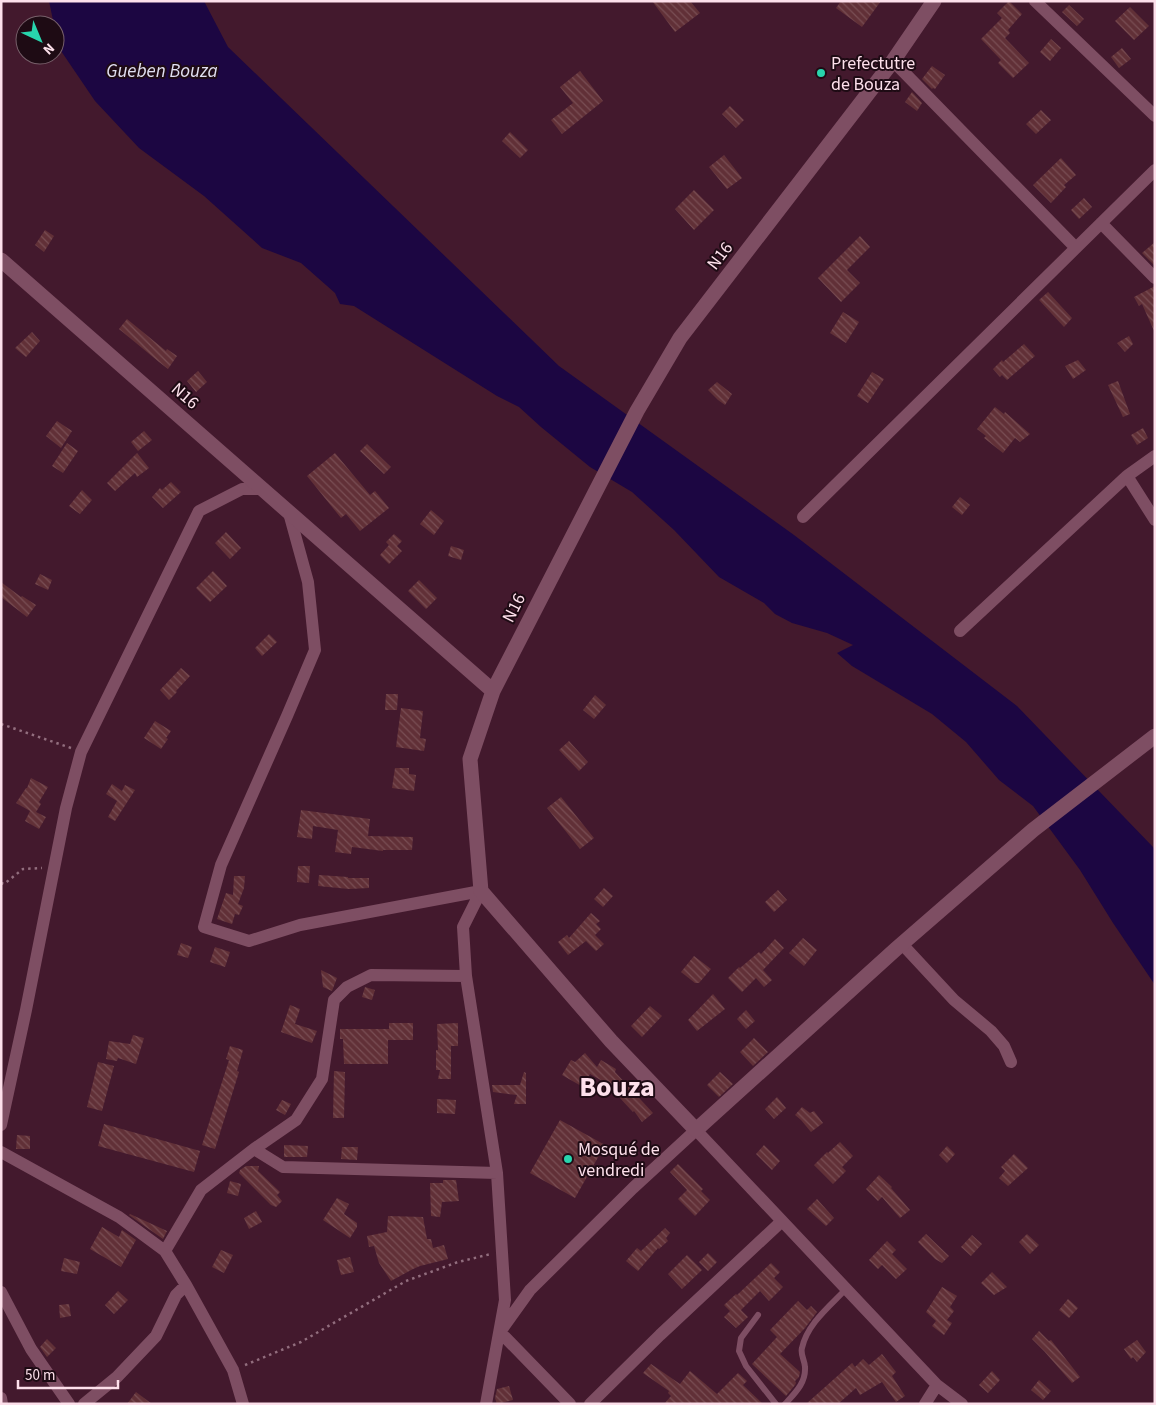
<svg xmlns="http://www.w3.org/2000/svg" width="1156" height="1405" font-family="'Source Sans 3',sans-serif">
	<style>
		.water { fill: #1c0642 }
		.building { fill: url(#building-back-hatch) }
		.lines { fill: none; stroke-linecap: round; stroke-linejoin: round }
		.path { stroke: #926e7e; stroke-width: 2.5; stroke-dasharray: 2.5 4; stroke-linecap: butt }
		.service { stroke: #7e4e63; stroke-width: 6 }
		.minor { stroke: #7e4e63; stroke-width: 12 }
		.tertiary { stroke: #7e4e63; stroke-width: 15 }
		.poi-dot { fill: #28d5ad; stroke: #1e0b14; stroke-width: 2 }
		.labels { text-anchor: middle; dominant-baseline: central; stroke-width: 4; stroke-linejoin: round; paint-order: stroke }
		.poi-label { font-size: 18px; fill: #fde0eb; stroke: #1e0b14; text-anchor: start }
		.street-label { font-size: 18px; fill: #fde0eb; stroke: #1e0b14 }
		.water-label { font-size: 19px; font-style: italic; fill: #e1dff2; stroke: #1e0b14 }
		.town-label { font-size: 28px; font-weight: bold; fill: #fde0eb; stroke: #1e0b14 }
	</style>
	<defs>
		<pattern id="building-back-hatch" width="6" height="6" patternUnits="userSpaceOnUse" patternTransform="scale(1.25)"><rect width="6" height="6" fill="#613037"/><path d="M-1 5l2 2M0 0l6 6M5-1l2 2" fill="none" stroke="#794e54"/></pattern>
	</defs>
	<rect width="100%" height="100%" fill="#43192d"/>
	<path class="water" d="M49 1H204L228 47 559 366 794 535 1017 706 1153 847 1155 851V985L1113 923 1080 870 1033 806 999 780 966 742 932 714 852 666 837 653 853 645 827 633 792 623 775 614 764 603 719 577 674 530 632 492 590 467 541 427 519 407 497 396 354 306 340 304 335 293 301 263 262 248 204 196 139 148 95 101 59 48 55 25H54Z"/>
	<path class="building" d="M652 1H690L700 13 675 32Z
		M841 1H881L862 27 836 8Z
		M1009 1 1022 14 1008 30 1010 33 1005 38 1029 63 1013 78 998 63 1001 60 981 39 1002 18 997 13Z
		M1069 5 1084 19 1077 26 1062 12Z
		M1130 7 1149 26 1134 40 1115 21Z
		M1051 39 1061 48 1050 61 1040 52Z
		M1122 48 1131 59 1119 68 1111 57Z
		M932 66 945 75 935 89 933 88 932 89 922 79Z
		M580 71 603 101 562 134 551 120 573 103 560 87Z
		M912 92 922 103 917 111 905 102Z
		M730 106 744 120 736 128 722 114Z
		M1041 110 1051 120 1036 134 1026 124Z
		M510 132 528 150 520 158 502 141Z
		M724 155 742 178 727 189 709 167Z
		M1061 158 1076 175 1064 185 1066 187 1051 203 1033 185Z
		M694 190 714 210 694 230 675 209Z
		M1084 198 1092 207 1079 219 1071 210Z
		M45 230 54 236 44 252 35 245Z
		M860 236 870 247 847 270 860 283 841 302 818 278Z
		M1155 242V266L1142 253Z
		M1155 286V333L1142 304 1139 306 1134 297Z
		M1048 292 1072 318 1064 327 1039 300Z
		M843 312 859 322 846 343 830 333Z
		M127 319 166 351 167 349 177 356 168 369 159 362 119 329Z
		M32 332 40 341 26 357 15 348Z
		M1129 336 1133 344 1125 352 1117 343Z
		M1024 344 1035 356 1007 380 1002 375 1000 377 993 369 1002 360 1003 362Z
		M1078 360 1086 370 1073 379 1065 366Z
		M198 371 207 382 196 392 187 381Z
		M872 372 884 379 868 403 857 396Z
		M1118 381 1130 414 1123 417 1108 385Z
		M717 382 732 394 725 405 718 400 708 390Z
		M995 407 1004 414 1005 412 1030 434 1020 442 1015 438 1003 453 984 438 986 436 977 429Z
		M57 421 72 431 61 448 46 436Z
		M1143 428 1148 438 1137 445 1131 435Z
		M144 431 152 440 138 451 131 442Z
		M67 443 78 451 63 473 52 466Z
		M367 444 391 467 384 474 360 451Z
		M137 453 149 468 137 477 135 473 115 491 107 483Z
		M335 453 370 495 375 491 389 508 360 531 346 514 341 518 307 476Z
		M171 482 181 492 163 508 152 497 160 488 162 490Z
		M82 490 92 500 80 514 69 506Z
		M960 497 970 505 962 515 952 507Z
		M431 510 444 521 434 535 420 524Z
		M226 532 241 548 230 559 215 543Z
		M394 534 402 541 397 546 402 551 389 564 380 555 389 545 386 542Z
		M451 546 464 550 461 560 448 556Z
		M213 571 227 586 210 602 196 588Z
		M40 574 52 580 48 590 35 584Z
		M419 580 437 598 426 609 408 591Z
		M1 582 21 597 22 596 36 605 27 617 1 597Z
		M269 634 277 642 262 656 255 648Z
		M181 668 190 676 176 691 177 692 169 700 160 690Z
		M386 694H398L397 710H385Z
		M595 695 606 705 594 719 583 710Z
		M401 708 423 711 420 738 426 739 424 751 396 747Z
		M155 721 171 731 166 738 168 739 161 749 144 738Z
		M569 741 588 762 579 771 559 750Z
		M395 768H409V774L416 775 414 791 392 788Z
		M31 778 48 787 39 802 41 804 36 812 46 817 39 829 25 821 30 811 16 803 26 788H27Z
		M112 784 122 791 125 785 135 790 115 821 108 817 117 801 106 794Z
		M561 797 594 838 580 849 547 808Z
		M301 810 370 819 368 836 413 837 412 850H383V851L352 847 351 854 335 852 338 830 313 826 312 839 297 837Z
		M298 866H310L309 883 297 882Z
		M319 875 348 877V878H369V888L349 889 318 886Z
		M234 876H245L244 888 238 904 243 906 239 915 235 914 232 924 217 919 226 893 233 895Z
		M604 888 613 896 603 907 594 899Z
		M778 890 787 900 774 912 765 902Z
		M591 913 600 921 596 924 601 929 595 935 604 944 596 951 586 941 568 955 558 942 567 935 569 938Z
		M803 938 817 950 804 966 789 953Z
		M775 939 784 948 763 970 772 980 764 987 756 978 742 992 728 978 739 967 740 968 759 952 761 954Z
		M181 943 192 947 188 958 177 955Z
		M215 947 230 952 225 967 210 962Z
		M694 956 711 969 699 983H695L681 972Z
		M321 970 337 978 332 991 323 987Z
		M365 987 375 990 372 1000 362 997Z
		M713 994 725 1009 697 1031 688 1020Z
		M290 1005 300 1009 295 1024 317 1031 312 1043 281 1032Z
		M650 1006 662 1016 642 1037 631 1026Z
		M746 1010 755 1021 746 1029 737 1019Z
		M389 1023H413V1040H388V1064H344L343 1039H340V1029H389Z
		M458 1023V1046H451V1079H438L440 1070H436V1050H438L437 1024Z
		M133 1035 144 1038 136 1064 118 1058 117 1061 106 1059 109 1041 130 1044Z
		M754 1038 768 1052 753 1066 740 1052Z
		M230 1046 243 1050 237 1071 239 1072 215 1149 202 1145 229 1060 226 1059Z
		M585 1053 597 1067 601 1060 616 1069 615 1072 653 1113 642 1122 634 1111 633 1112 606 1083 590 1074 583 1087 562 1075 571 1060 575 1062Z
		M98 1062 114 1066 102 1111 87 1107Z
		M334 1071 345 1072 344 1118H333Z
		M524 1072 526 1073V1104H514L517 1095 493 1092 492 1085H520Z
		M720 1072 733 1084 719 1097 707 1085Z
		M777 1097 786 1108 774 1119 765 1109Z
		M437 1099 456 1100 455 1114 437 1113Z
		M282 1100 291 1104 285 1115 276 1110Z
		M802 1107 810 1113 814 1111 823 1123 811 1132 801 1120 795 1115Z
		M560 1120 605 1145 575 1198 530 1173Z
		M104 1124 200 1151 194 1172 98 1146Z
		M17 1135 30 1136V1149H16Z
		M840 1142 853 1156 842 1167 846 1171 833 1184 814 1165 827 1152 828 1153Z
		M284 1145 308 1146 307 1157H284Z
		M764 1145 780 1161 772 1170 756 1154Z
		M947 1146 955 1154 947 1163 939 1155Z
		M342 1147H358L357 1160 341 1159Z
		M1014 1154 1028 1168 1008 1186 999 1178 1005 1171 1001 1167Z
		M678 1164 703 1189 701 1191 710 1200 695 1216 678 1199 687 1190 670 1172Z
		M246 1166H259L258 1171 280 1192 277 1195 282 1201 276 1207 271 1205 239 1173 240 1170Z
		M879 1175 892 1187 891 1188 910 1210 900 1218 882 1197 878 1201 866 1189Z
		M443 1180H456L459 1201 442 1202 440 1217 431 1216 430 1183H443Z
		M230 1181 241 1184 238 1196 227 1193Z
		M337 1198 349 1204 344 1214 357 1223V1227L350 1238 323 1220Z
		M817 1199 834 1218 826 1226 807 1209Z
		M256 1211 262 1222 249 1229 244 1218Z
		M130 1214 167 1231 163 1239 129 1215Z
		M388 1216 423 1217 427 1239H431L433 1248 444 1245 448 1259 420 1266 413 1269 391 1281 379 1263 374 1246 369 1247 367 1236 387 1232Z
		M102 1227 119 1237 122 1230 136 1240 121 1267 90 1249Z
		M665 1228 670 1233 666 1238 668 1241 659 1249 658 1248 638 1271 626 1261 637 1248 641 1251Z
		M926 1234 949 1256 942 1263 935 1259 918 1242Z
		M1027 1234 1039 1245 1030 1254 1019 1242Z
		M972 1235 982 1244 971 1256 961 1247Z
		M887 1241 896 1250 892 1254 907 1269 896 1279 882 1265 878 1269 869 1260Z
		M221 1250 233 1255 224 1273 212 1267Z
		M708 1253 717 1262 708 1271 699 1262Z
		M687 1255 702 1270 682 1289 668 1274Z
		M350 1257 354 1272 341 1275 337 1260Z
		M64 1258 80 1262 77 1274 61 1271Z
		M771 1263 780 1272 774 1278 783 1287 769 1301 760 1291 741 1310 748 1317 736 1328 724 1317 730 1311 724 1305 736 1294 737 1295Z
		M992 1272 1007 1287 994 1295 981 1283Z
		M942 1287 957 1296 950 1307 954 1311 947 1320 952 1323 944 1335 932 1326 936 1321 926 1312Z
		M118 1291 128 1300 114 1314 105 1305Z
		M1068 1299 1078 1308 1069 1318 1059 1310Z
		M798 1301 807 1310 811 1306 817 1312 805 1328 780 1354 800 1372 799 1377 795 1381 796 1383 795 1385 786 1396 752 1364 777 1337 770 1330Z
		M69 1304 71 1316 60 1318 59 1305Z
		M1039 1331 1049 1341 1051 1340 1080 1377 1072 1383 1044 1351 1032 1339Z
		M47 1339 56 1348 47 1357 40 1347Z
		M1137 1340 1146 1352 1137 1362 1133 1357 1131 1359 1124 1349Z
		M882 1354 896 1372 892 1376 905 1396 896 1402 882 1382 860 1395 856 1388 838 1404H806L852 1363 855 1367 863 1359 869 1365Z
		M651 1364 680 1384 690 1371 717 1394 738 1373 747 1381 743 1385 763 1404H664L671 1396 668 1393 669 1391 643 1373Z
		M992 1371 1000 1380 988 1393 979 1385Z
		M1039 1380 1051 1391 1043 1400 1031 1390Z
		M509 1386 513 1400 497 1404 495 1398 497 1389Z
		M136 1392 152 1404H127Z"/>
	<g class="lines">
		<path class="path" d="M1 724 71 748
			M1 883 4 884 23 869 42 868
			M245 1365 301 1342 406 1281 458 1262 491 1254"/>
		<path class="service" d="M758 1315 741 1338 739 1351 746 1366 776 1404
			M785 1404C795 1393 806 1383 805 1367 805 1361 800 1354 802 1348 807 1324 830 1306 846 1289"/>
		<path class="minor" d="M1035 1 1155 116
			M893 61 1076 248
			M1101 223 1155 278
			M1155 456 1127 476 1155 520
			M289 513 308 582 315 650 287 716 221 865 204 927 249 941 300 925 481 891
			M803 517 1155 170
			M960 631 1127 476
			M481 891 463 927 466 976 497 1173 505 1300 486 1404
			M902 944 954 1000 991 1031 1004 1046 1011 1062
			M1 1125 26 1010 66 808 81 752 199 511 242 489H262
			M254 1149 296 1120 322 1079 334 1000 347 987 371 975 466 976
			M1 1152 119 1217 165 1251 186 1285 233 1370 243 1404
			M165 1251 201 1190 254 1149 283 1167 497 1173
			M1 1292 31 1349 69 1404
			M1 1398 2 1404
			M84 1404 117 1377 156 1336 176 1295 186 1285
			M570 1404 500 1332 530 1290 633 1188 696 1130 937 1385 962 1404
			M590 1404 660 1335 782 1221
			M925 1404 937 1385"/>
		<path class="tertiary" d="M1 260 493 691 637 411 680 338 893 61 934 1
			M493 691 470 759 481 891 611 1041 696 1130 896 949 1033 830 1155 736"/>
	</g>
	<g class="poi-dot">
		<circle cx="821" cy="73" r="5"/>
		<circle cx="568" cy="1159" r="5"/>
	</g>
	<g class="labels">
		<g class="poi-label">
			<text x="831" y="63">Prefectutre<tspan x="831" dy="21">de Bouza</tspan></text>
			<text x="578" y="1149">Mosqué de<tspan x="578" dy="21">vendredi</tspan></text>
		</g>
		<g class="street-label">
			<text transform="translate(720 256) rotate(-53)">N16</text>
			<text transform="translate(185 396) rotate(41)">N16</text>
			<text transform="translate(514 608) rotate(-63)">N16</text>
		</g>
		<g class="water-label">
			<text x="162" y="71">Gueben Bouza</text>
		</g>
		<g class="town-label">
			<text x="617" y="1087">Bouza</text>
		</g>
	</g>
	<rect width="1156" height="1405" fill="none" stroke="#fde0eb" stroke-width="5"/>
	<g transform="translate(40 40) rotate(136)"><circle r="24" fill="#1e0b14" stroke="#77606a"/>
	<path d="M0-4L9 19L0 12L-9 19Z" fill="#28d5ad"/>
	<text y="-8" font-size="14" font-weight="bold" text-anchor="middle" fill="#fde0eb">N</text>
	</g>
	<path d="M18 1380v8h100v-8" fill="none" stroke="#fde0eb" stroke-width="2.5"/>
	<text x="25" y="1380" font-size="15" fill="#fde0eb" stroke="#1e0b14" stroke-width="4" paint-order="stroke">50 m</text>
</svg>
